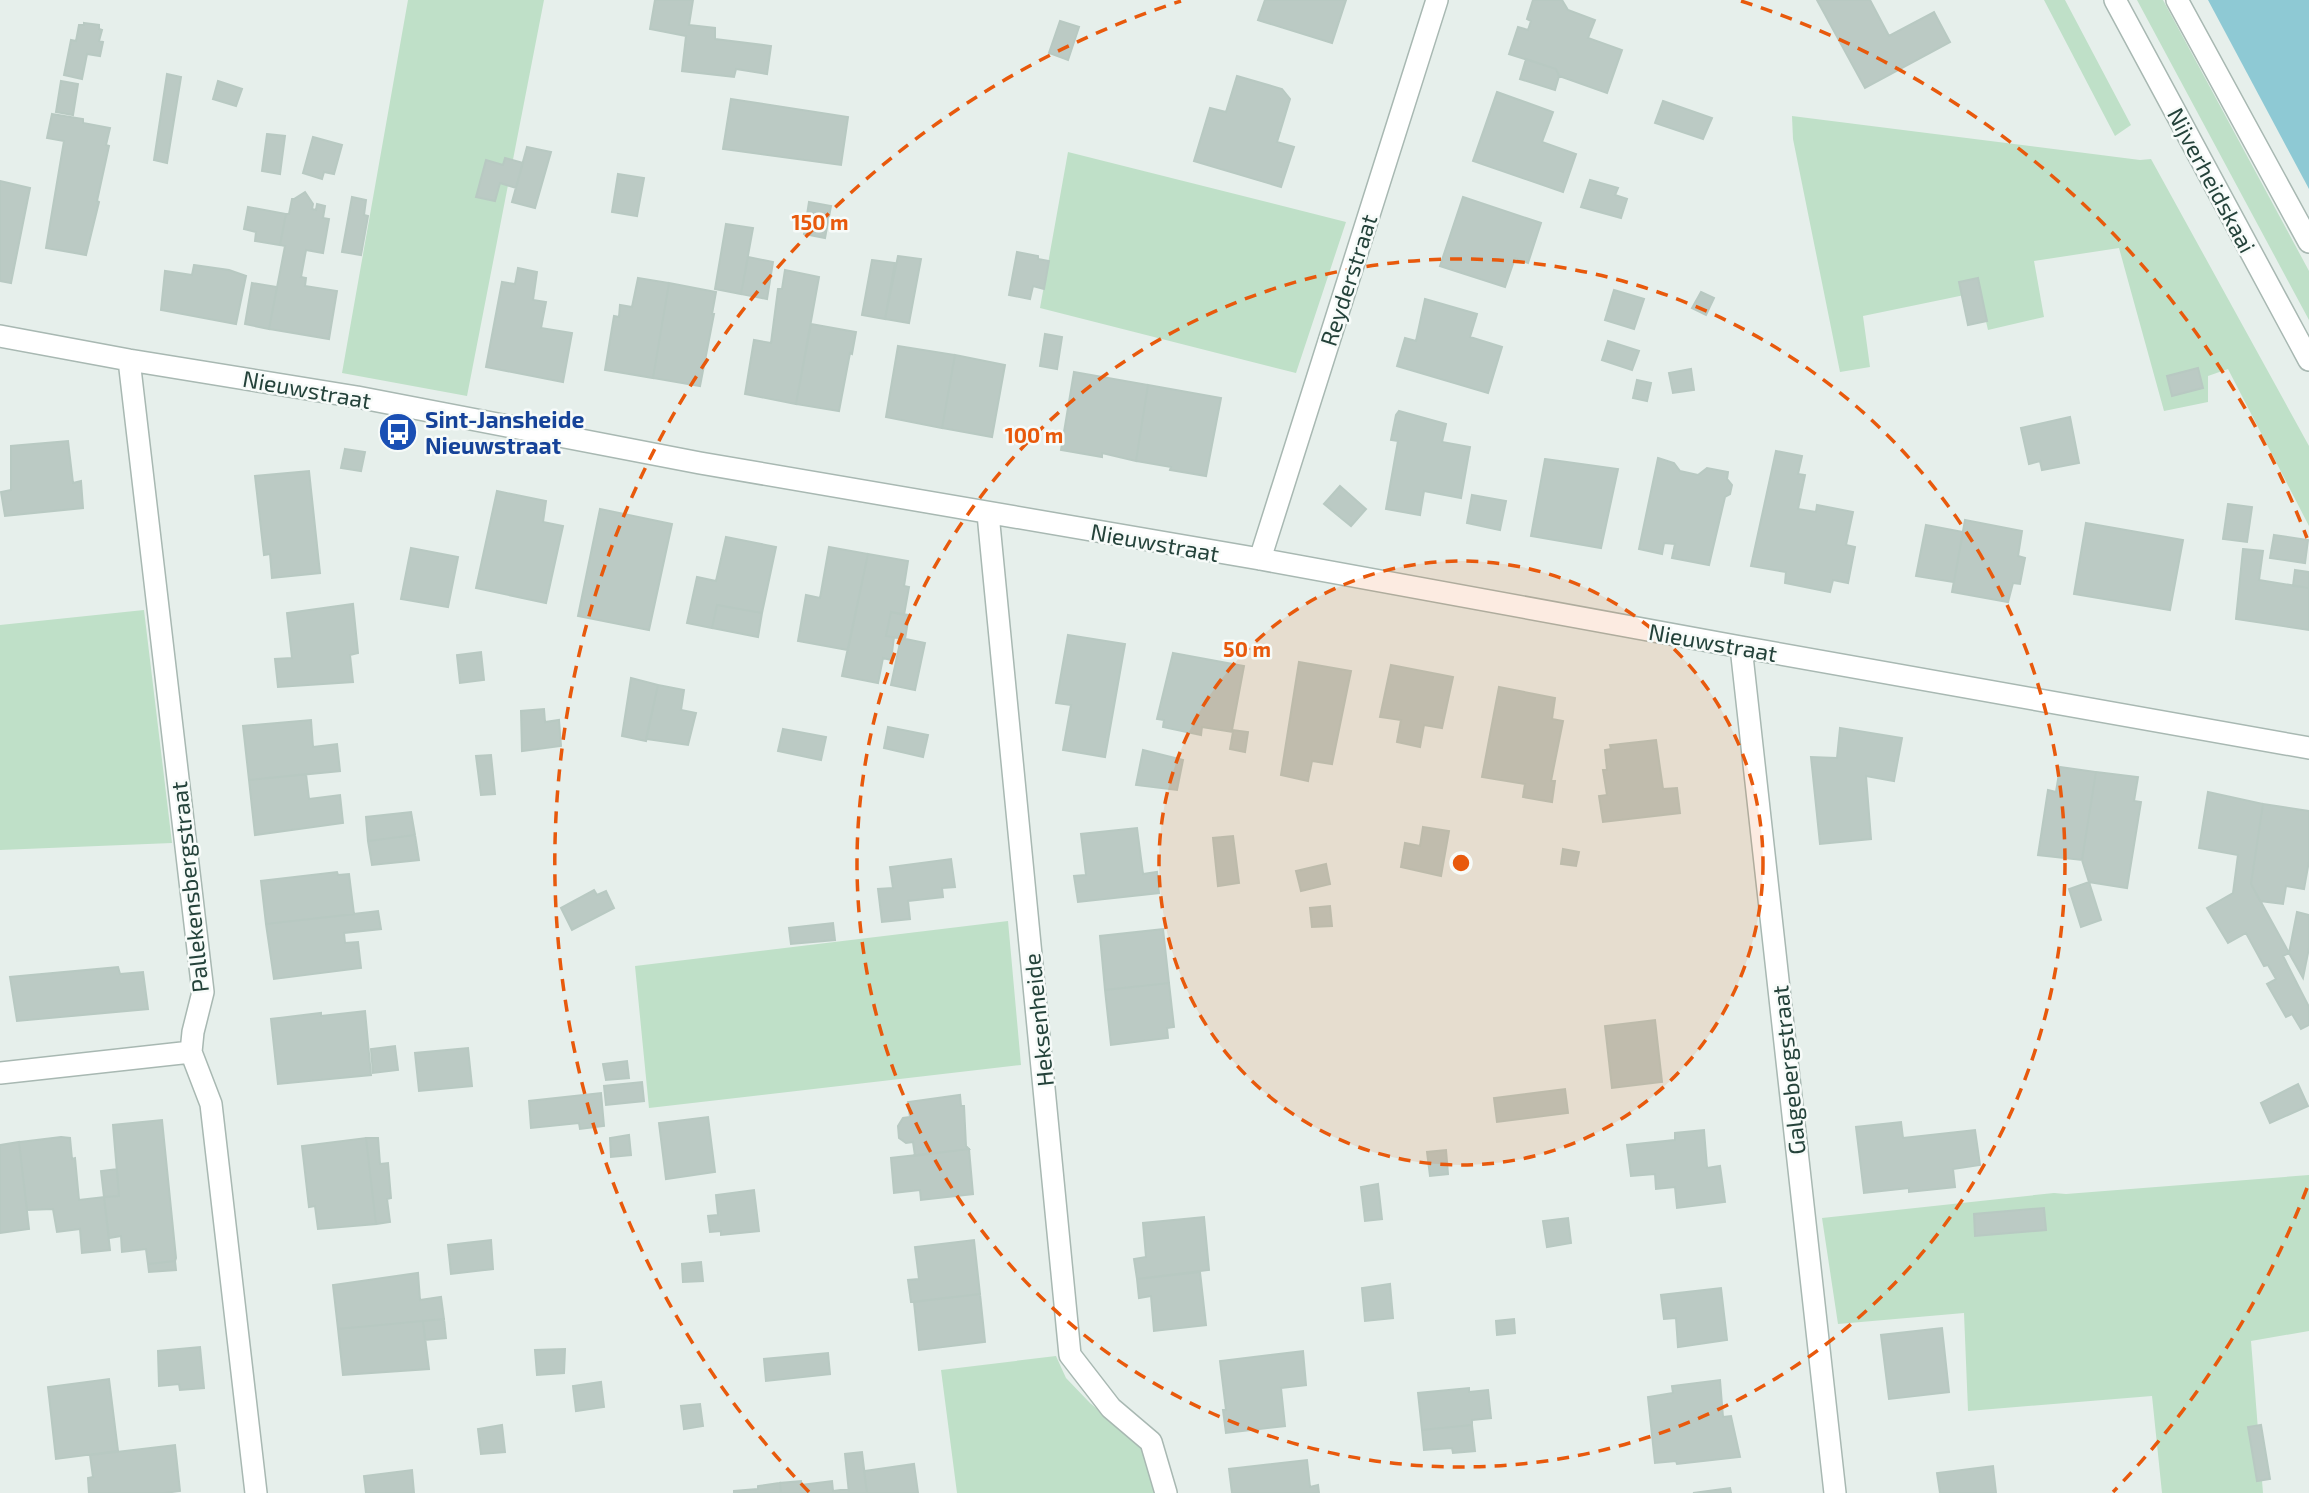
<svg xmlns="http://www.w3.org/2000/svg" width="2309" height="1493" font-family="'Exo 2',sans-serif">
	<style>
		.green { fill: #bfe0c8 }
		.water { fill: #8ec9d4 }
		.building { fill: #bbcac4; stroke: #b8c9c2; stroke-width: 2 }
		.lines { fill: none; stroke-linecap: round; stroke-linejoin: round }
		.minor-casing { stroke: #a8b8b2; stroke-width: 24 }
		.minor { stroke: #fff; stroke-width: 21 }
		.ring { fill: none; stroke: #e8590c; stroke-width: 3.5; stroke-dasharray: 12 9 }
		.labels { text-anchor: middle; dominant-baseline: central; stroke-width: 5; stroke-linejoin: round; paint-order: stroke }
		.street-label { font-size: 23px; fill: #24423a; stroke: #f7fbf9 }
		.transit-label { font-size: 23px; font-weight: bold; fill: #164399; stroke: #f7fbf9; text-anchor: start }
		.centre { fill: #e8590c; stroke: #f7fbf9; stroke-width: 3.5 }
		.ring-label { font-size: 21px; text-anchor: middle; font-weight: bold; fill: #e8590c; stroke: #f7fbf9; stroke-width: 5; stroke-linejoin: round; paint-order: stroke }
	</style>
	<rect width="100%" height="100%" fill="#e6efeb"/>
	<path class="green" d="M408 0H544L467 396 342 373Z
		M2044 0H2065L2131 125 2115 136Z
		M2137 0H2163L2309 271V320Z
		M1792 116 2140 160 2151 159 2309 446V526L2228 369 2208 376V402L2164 411 2119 248 2034 261 2044 317 1988 330 1979 292 1863 316 1870 367 1840 372 1793 139Z
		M1068 152 1346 222 1296 373 1040 308Z
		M144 610 172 843 0 850V625Z
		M1008 921 1021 1065 649 1108 635 966Z
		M2309 1175V1331L2251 1341 2263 1493H2162L2152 1396 1968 1411 1964 1313 1838 1324 1822 1218 2054 1193 2066 1194Z
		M1056 1356 1066 1378 1090 1403 1137 1442 1148 1459 1156 1493H957L941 1370Z"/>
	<path class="water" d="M2208 0H2309V189Z"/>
	<path class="building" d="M655 0H693L689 25 715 28V39L771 46 767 74 736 69 734 77 682 71 686 36 650 29Z
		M1265 0H1346L1332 43 1258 20Z
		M1533 0H1562L1568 10 1595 20 1588 38 1622 50 1607 93 1559 76 1556 69 1509 54 1518 27 1528 30 1531 21 1527 19Z
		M1817 0H1870L1889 36 1934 12 1950 42 1865 88Z
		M1060 21 1079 27 1068 60 1049 53Z
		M84 23 99 25V29L102 30 99 41 103 42 100 56 87 54 82 79 64 75 71 40 76 41 79 25H84Z
		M1526 59 1556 69 1559 76 1555 90 1520 79Z
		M167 74 181 77 167 163 154 160Z
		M1237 76 1282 89 1290 99 1277 142 1294 147 1281 187 1194 161 1210 108 1226 112Z
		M61 81 78 84 73 115 56 112Z
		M218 81 242 89 236 106 213 99Z
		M1497 92 1553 112 1542 142 1576 154 1563 192 1473 161Z
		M731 99 848 117 841 165 723 149Z
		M1663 101 1712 118 1703 139 1655 123Z
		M52 114 83 119V123L110 128 106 145 109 146 97 201 99 202 86 255 46 248 64 141 47 138Z
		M267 134 285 136 280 174 262 171Z
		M313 137 342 145 334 174 324 172 322 179 303 173Z
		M527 147 551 152 535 208 512 202Z
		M505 158 523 163 516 188 500 183 495 201 476 197 486 160 503 165Z
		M618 174 644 178 637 216 612 212Z
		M1590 180 1618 188 1615 195 1627 199 1621 218 1581 207Z
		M0 181 30 188 11 283 0 281Z
		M305 192 313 204 312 209 316 210 317 204 325 206 323 218 329 219 323 253 306 250 301 277 306 278 305 286 337 291 329 339 269 329 285 246 280 245 286 214H289L292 199H294Z
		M352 197 366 200 364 215 368 216 361 255 342 252Z
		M1463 197 1541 223 1528 263 1515 258 1505 287 1440 266Z
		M809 202 831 206 825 238 804 234Z
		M248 207 286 214 280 245 255 241 256 232 244 229Z
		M726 224 753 228 741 294 715 289Z
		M1017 252 1038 256V259L1049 261 1044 289 1033 286 1030 299 1009 295Z
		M898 256 921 259 909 323 885 319Z
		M748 257 773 262 767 299 741 294Z
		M872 260 895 263 885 319 862 315Z
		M194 265 229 270 246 276 236 324 161 310 165 271 192 275Z
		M518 268 537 272 533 300 546 302 541 328 572 333 563 382 486 367 502 282 515 284Z
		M785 270 819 277 796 404 745 394 754 340 771 343 778 289H782Z
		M638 278 669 283 653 378 605 370 614 316 619 317 620 305 632 307Z
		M1978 278 1987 321 1968 325 1959 282Z
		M252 283 277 287 269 329 245 324Z
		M669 283 716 292 712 314H714L700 386 653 378Z
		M1614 290 1644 299 1634 329 1605 320Z
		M1701 292 1714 298 1706 315 1692 308Z
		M1425 299 1477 314 1470 337 1502 347 1488 393 1397 366 1405 338 1416 341Z
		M811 324 856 332 852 354 850 353 839 411 796 404Z
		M1045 334 1062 337 1057 369 1040 366Z
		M1608 341 1639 351 1632 370 1602 360Z
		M898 346 955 355 942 428 886 417Z
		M955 355 1005 365 992 437 942 428Z
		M2198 368 2203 388 2172 396 2167 376Z
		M1691 369 1694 390 1673 393 1669 373Z
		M1074 372 1148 385 1136 461 1102 453V457L1061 450Z
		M1637 380 1651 383 1647 401 1633 398Z
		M1148 385 1221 398 1206 476 1170 470 1171 467 1136 461Z
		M1399 411 1446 424 1442 442 1470 447 1461 498 1424 491 1420 515 1386 509 1398 441 1391 440 1396 415Z
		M2070 417 2079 463 2042 470 2040 461 2029 464 2021 428Z
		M68 441 73 483 81 481 83 508 5 516 1 492 11 490V446Z
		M345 449 365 452 361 471 341 468Z
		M1776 451 1802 456 1798 474 1805 475 1798 509 1816 512 1817 505 1853 512 1846 545 1855 547 1848 583 1833 580 1830 592 1785 583 1786 572 1751 566Z
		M1658 458 1674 463 1680 471 1698 475 1707 468 1728 472 1727 479 1732 485 1730 494 1725 497 1709 565 1672 558 1675 544 1664 543 1662 554 1639 549Z
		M1545 459 1618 469 1601 548 1531 536Z
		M309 471 320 573 272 578 270 554 264 555 255 476Z
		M1340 486 1366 509 1351 526 1324 504Z
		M497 491 546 501 543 522 563 526 546 603 476 588Z
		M1472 495 1506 501 1500 530 1467 523Z
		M2228 504 2252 507 2247 542 2223 539Z
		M600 509 672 524 649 630 578 616Z
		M1965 520 2022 531 2018 556 2025 558 2020 584 2013 583 2008 602 1952 592Z
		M2086 523 2183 540 2170 610 2074 594Z
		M1926 525 1963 532 1954 582 1916 576Z
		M2274 535 2308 540 2305 563 2270 558Z
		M726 537 776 547 762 613 717 605 712 628 687 623 697 577 716 581Z
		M829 547 868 554 848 650 798 641 806 595 820 598Z
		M411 548 458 557 448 607 401 599Z
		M2243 549 2263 551 2259 580 2309 588V630L2236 619Z
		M868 554 908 561 904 586 909 587 904 615 891 612 886 636 894 637 891 660 883 658 878 683 842 676Z
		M2295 570 2309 572V588L2293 586Z
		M353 604 358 653 350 655 353 682 278 687 275 659 292 658 287 613Z
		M717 605 762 613 758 637 712 628Z
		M891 612 909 615 905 639 886 636Z
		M1068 635 1125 644 1105 757 1063 750 1071 705 1056 703Z
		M901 638 925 643 915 690 891 685Z
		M481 652 484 680 460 683 457 655Z
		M1173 653 1244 666 1232 730 1248 732 1245 752 1230 749 1233 732 1202 727 1201 735 1163 727 1164 720 1157 719Z
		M1299 662 1351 671 1332 764 1312 761 1308 781 1281 775Z
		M1391 665 1453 677 1442 728 1424 725 1420 747 1397 742 1401 720 1380 717Z
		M631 678 658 685 646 741 622 736Z
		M658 685 684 690 681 710 696 713 688 745 646 739Z
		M1499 687 1555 698 1552 719 1563 721 1551 781H1555L1552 802 1523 797 1525 784 1482 777Z
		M544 709 545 722 559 720 561 746 522 751 521 711Z
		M311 720 313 747 337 744 340 771 249 780 243 726Z
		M888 727 928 735 923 757 884 748Z
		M1840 728 1902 738 1894 781 1866 776 1871 839 1820 844 1811 757 1837 758Z
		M783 729 826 737 821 760 778 751Z
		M1656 740 1663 789 1677 788 1680 813 1603 822 1599 796 1607 795 1603 770H1607L1605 750 1611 749 1610 745Z
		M1143 750 1183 760 1177 790 1136 785Z
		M491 755 495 794 481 795 476 756Z
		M2060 767 2096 772 2082 860 2038 855 2048 790 2056 792Z
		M2096 772 2138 777 2134 801 2141 802 2127 888 2089 882 2082 860Z
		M306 774 309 799 340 795 343 823 255 835 249 780Z
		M2208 792 2263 804 2251 884 2289 953 2283 956 2309 1007V1025L2301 1029 2292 1014 2286 1017 2267 984 2276 979 2268 965 2264 966 2246 933 2228 943 2207 908 2233 893 2238 855 2199 848Z
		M2263 804 2309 811V861L2304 889 2286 886 2283 904 2260 901 2251 884Z
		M411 812 415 835 368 841 366 817Z
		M1423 827 1449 831 1441 876 1401 867 1405 843 1420 846Z
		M1137 828 1143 874 1157 872 1159 893 1078 902 1074 876 1086 875 1081 834Z
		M415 835 419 860 372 865 368 841Z
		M1233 836 1239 883 1218 886 1213 838Z
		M1563 849 1579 852 1576 866 1561 864Z
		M951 859 955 887 942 888 943 897 908 901 910 919 882 922 878 889 893 888 890 867Z
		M1326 864 1330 884 1301 891 1296 871Z
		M337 872 338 875 349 874 354 914 266 924 261 881Z
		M2089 882 2101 920 2081 927 2069 889Z
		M594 890 597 895 606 891 614 908 572 930 561 908Z
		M1330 906 1332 926 1312 927 1310 908Z
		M378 911 381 929 344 933 345 943 358 942 361 968 274 979 266 924Z
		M2297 912 2309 915V948L2303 978 2289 953Z
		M833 923 835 940 791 944 789 928Z
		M1163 929 1169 983 1105 990 1100 936Z
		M118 967 120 974 143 972 148 1009 17 1021 10 977Z
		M1169 983 1174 1027 1167 1028 1168 1038 1111 1045 1105 990Z
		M365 1011 371 1075 278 1084 271 1019 321 1013V1016Z
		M1655 1020 1662 1082 1612 1088 1605 1026Z
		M395 1046 398 1070 373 1073 371 1049Z
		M468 1048 472 1086 419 1091 415 1053Z
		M627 1061 629 1078 606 1080 603 1064Z
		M642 1082 644 1101 606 1105 604 1086Z
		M2298 1084 2308 1106 2270 1123 2261 1103Z
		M1565 1089 1568 1113 1497 1122 1494 1098Z
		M601 1093 604 1126 580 1129 579 1123 531 1128 529 1101Z
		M960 1095 961 1106H964L966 1146 969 1149 915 1156 913 1142 906 1143 899 1138 898 1126 903 1118 910 1117 908 1102Z
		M708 1117 715 1172 666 1179 659 1123Z
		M162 1120 176 1258 175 1261 148 1264 146 1249 122 1252 121 1236 109 1238 104 1197 119 1196 113 1125Z
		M1901 1122 1903 1138 1975 1130 1980 1165 1953 1169 1955 1187 1909 1192V1188L1864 1193 1856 1127Z
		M1704 1130 1707 1168 1720 1166 1725 1202 1677 1208 1675 1187 1656 1189 1655 1174 1631 1176 1627 1145 1675 1140V1133Z
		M629 1135 631 1155 611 1157 610 1138Z
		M61 1137 70 1138 72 1159 75 1158 79 1200 104 1197 110 1250 82 1253 80 1229 57 1232 53 1209 27 1210 19 1142Z
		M366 1138 376 1224 318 1229 315 1206 309 1207 302 1146Z
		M366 1138H378L380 1164 388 1163 391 1198 387 1199 390 1222 376 1224Z
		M19 1142 29 1229 0 1233V1145Z
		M969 1149 973 1194 921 1200 920 1190 894 1193 891 1158Z
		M1446 1150 1448 1174 1430 1176 1427 1152Z
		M117 1169 119 1196 104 1197 101 1171Z
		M1378 1184 1382 1219 1365 1221 1361 1187Z
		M754 1190 759 1231 721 1235V1231L710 1232 708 1216 718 1215 716 1195Z
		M2044 1208 2046 1230 1975 1236 1974 1214Z
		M1204 1217 1209 1270 1137 1279 1134 1259 1146 1257 1143 1223Z
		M1568 1218 1571 1243 1547 1247 1543 1221Z
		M491 1240 493 1269 451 1274 448 1245Z
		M974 1240 980 1294 911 1302 908 1280 919 1279 915 1247Z
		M175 1261 176 1270 149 1272 148 1264Z
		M701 1262 703 1281 683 1282 682 1264Z
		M1200 1272 1206 1325 1154 1331 1151 1296 1139 1298 1137 1279Z
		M418 1273 420 1300 441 1297 444 1319 338 1329 333 1285Z
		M1390 1284 1393 1318 1365 1321 1362 1288Z
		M1721 1288 1727 1340 1678 1347 1676 1318 1664 1319 1661 1295Z
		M980 1294 985 1342 919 1350 914 1302Z
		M444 1319 446 1338 425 1340 423 1321Z
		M1514 1319 1515 1333 1497 1335 1496 1321Z
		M423 1321 429 1369 343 1375 338 1329Z
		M1942 1328 1949 1392 1889 1399 1881 1335Z
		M200 1347 204 1388 180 1390 179 1384 159 1386 158 1351Z
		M565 1349 564 1373 537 1375 535 1350Z
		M1303 1351 1306 1385 1281 1388 1285 1426 1226 1433 1223 1410H1226L1220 1361Z
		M828 1353 830 1374 766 1381 764 1359Z
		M109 1379 118 1451 56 1459 48 1387Z
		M1720 1380 1723 1417 1731 1416 1740 1457 1677 1464 1676 1461 1655 1463 1648 1397 1673 1393 1672 1386Z
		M601 1382 604 1407 576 1411 573 1386Z
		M1469 1388V1392L1488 1390 1491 1418 1472 1420V1425L1422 1430 1418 1393Z
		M700 1404 703 1426 684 1429 681 1406Z
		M502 1425 505 1452 481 1454 478 1429Z
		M1472 1425 1475 1451 1453 1453 1452 1448 1424 1450 1422 1430Z
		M2261 1425 2270 1479 2257 1481 2248 1427Z
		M175 1445 180 1491 164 1493H89L88 1478 93 1477 90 1455Z
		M862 1452 867 1493H849L845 1454Z
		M1307 1460 1310 1487 1318 1485 1319 1493H1232L1229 1469Z
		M914 1464 918 1493H867L864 1471Z
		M1993 1466 1996 1493H1940L1937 1473Z
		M412 1470 414 1493H366L364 1476Z
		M801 1481V1485L832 1481 833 1491 849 1489V1493H781L780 1483Z
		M780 1483 781 1493H734V1491L758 1489V1486Z
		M1730 1488 1731 1493H1693Z"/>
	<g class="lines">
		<g class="minor-casing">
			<path id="minor" d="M2115 0 2309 360
				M2177 0 2309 242
				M0 336 129 360 357 397 700 463 1260 559 1741 647 2309 748
				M129 360 203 992 193 1032 191 1052 211 1104 256 1493
				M988 514 1070 1355 1111 1408 1151 1442 1166 1493
				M1260 559 1437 0
				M1741 647 1835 1493
				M0 1073 191 1052"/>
		</g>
		<use href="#minor" class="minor"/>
	</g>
	<circle cx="1461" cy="863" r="302" fill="#e8590c" fill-opacity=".12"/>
	<g class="ring">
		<circle cx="1461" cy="863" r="302"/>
		<circle cx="1461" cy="863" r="604"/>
		<path d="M2307 1188A906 906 0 0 1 2113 1492M809 1492A906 906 0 0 1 1181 1M1741 1A906 906 0 0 1 2307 538"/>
	</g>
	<defs>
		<g id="bus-disc" transform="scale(2.0125)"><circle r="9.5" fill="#1a4fb4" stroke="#f7fbf9"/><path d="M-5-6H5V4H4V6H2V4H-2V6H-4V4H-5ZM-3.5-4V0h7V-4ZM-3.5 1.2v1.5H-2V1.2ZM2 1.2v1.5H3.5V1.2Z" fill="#fff"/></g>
	</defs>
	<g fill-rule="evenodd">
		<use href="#bus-disc" x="398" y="432"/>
	</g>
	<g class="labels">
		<g class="street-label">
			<text transform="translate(2212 180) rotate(62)">Nijverheidskaai</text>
			<text transform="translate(1348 280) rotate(-72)">Reyderstraat</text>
			<text transform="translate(307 389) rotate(10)">Nieuwstraat</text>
			<text transform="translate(1155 542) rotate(10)">Nieuwstraat</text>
			<text transform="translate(1713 642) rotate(10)">Nieuwstraat</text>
			<text transform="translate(189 887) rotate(-96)">Pallekensbergstraat</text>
			<text transform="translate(1038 1020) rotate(-96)">Heksenheide</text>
			<text transform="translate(1788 1070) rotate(-96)">Galgebergstraat</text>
		</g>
		<g class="transit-label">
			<text x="425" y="419">Sint-Jansheide<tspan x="425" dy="26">Nieuwstraat</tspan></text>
		</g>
	</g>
	<circle cx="1461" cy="863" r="10" class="centre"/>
	<g class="ring-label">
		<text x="820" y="230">150 m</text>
		<text x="1034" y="443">100 m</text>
		<text x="1247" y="657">50 m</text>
	</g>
</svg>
